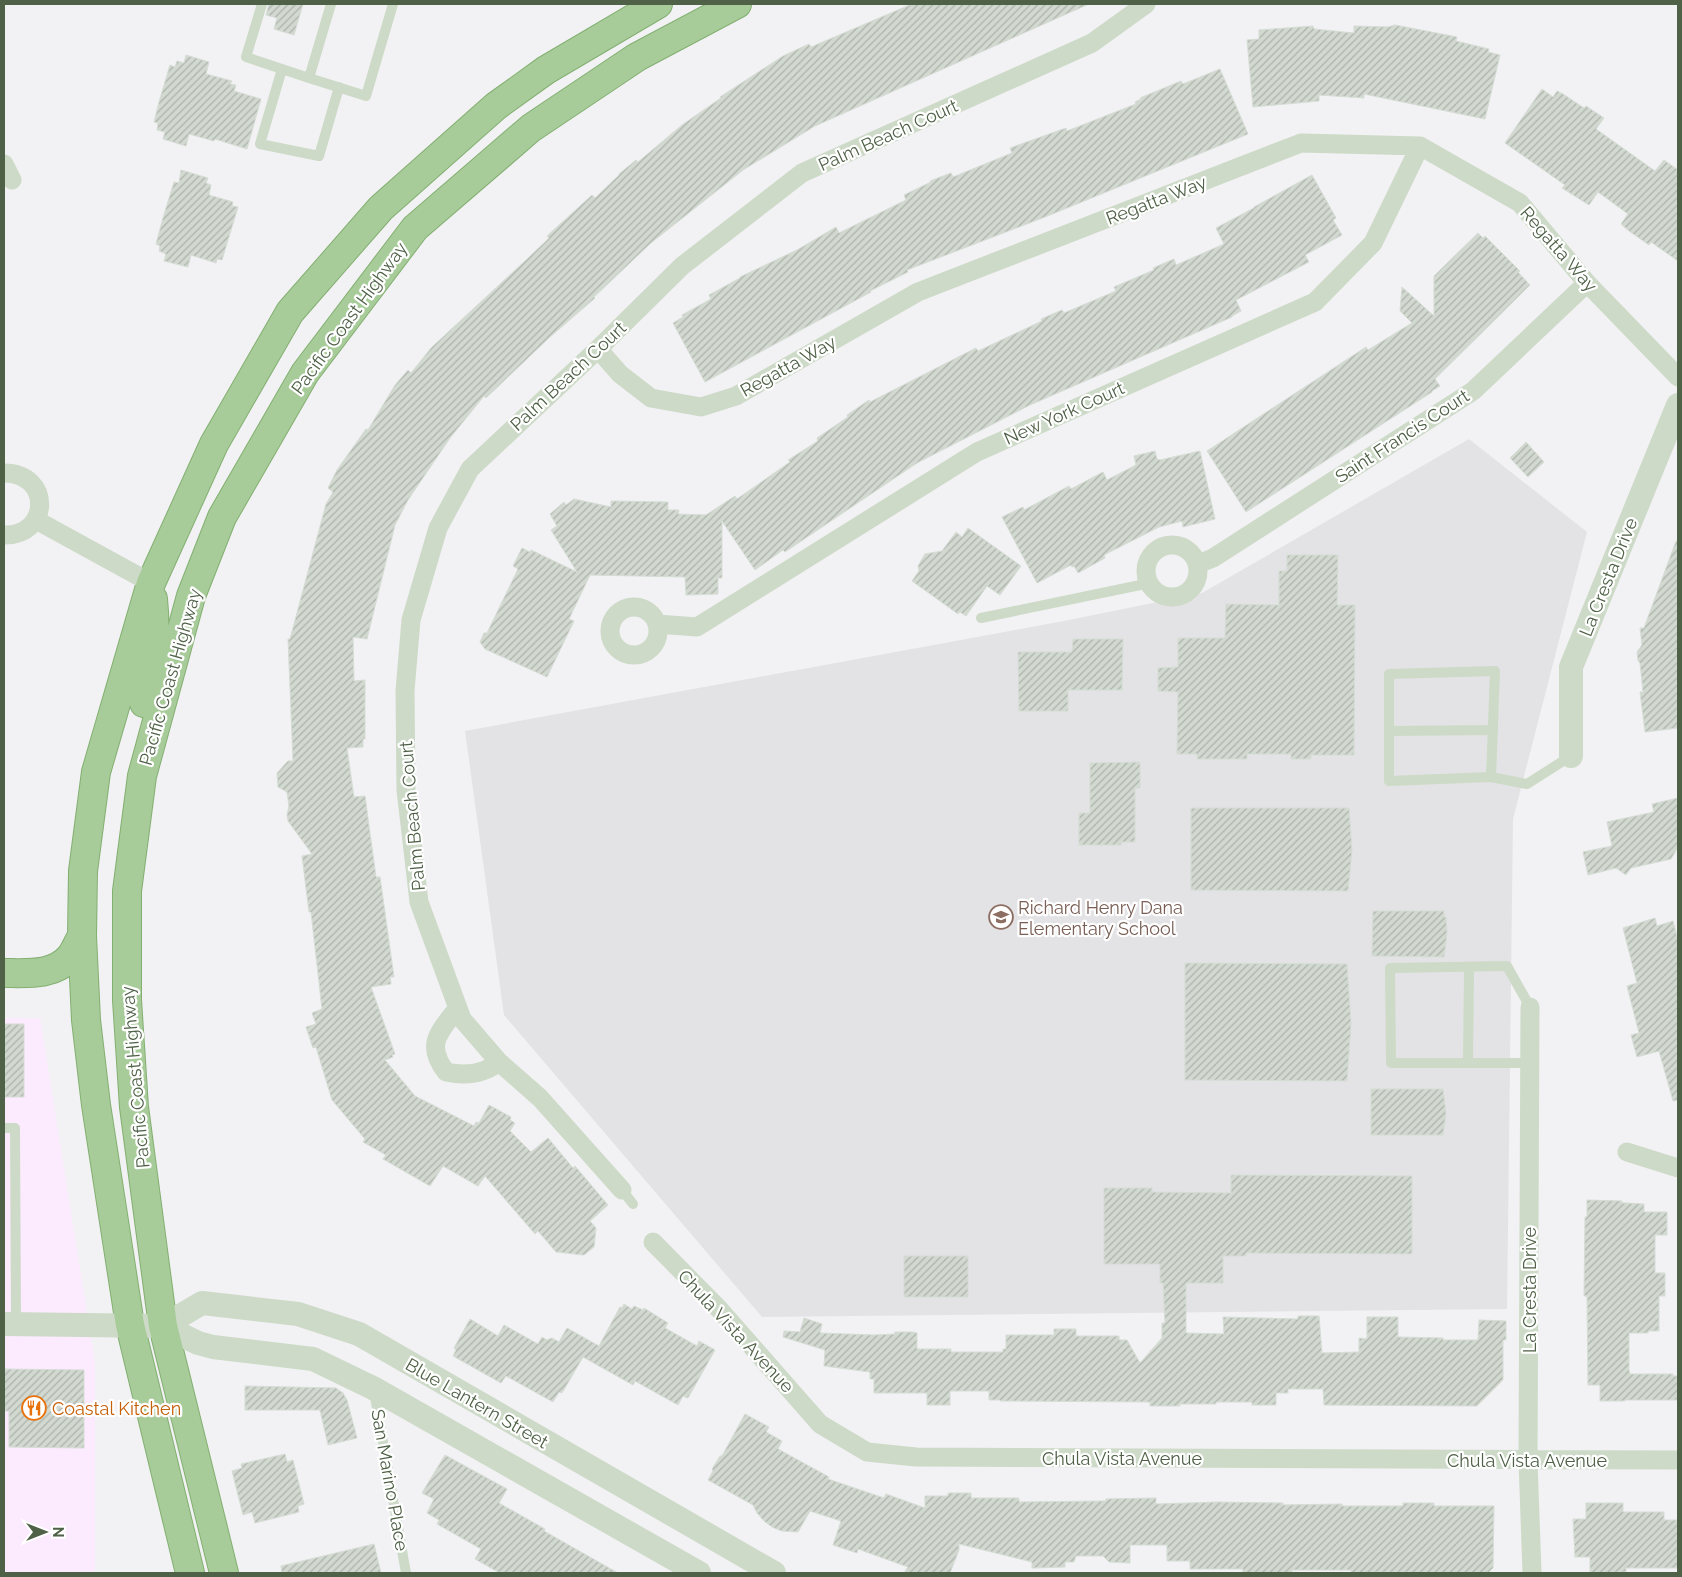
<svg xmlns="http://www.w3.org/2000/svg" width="1682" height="1577" font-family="Raleway,sans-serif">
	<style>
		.commercial { fill: #fcebfe }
		.education { fill: #e3e3e5 }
		.building { fill: url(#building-hatch); stroke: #d5ddd5 }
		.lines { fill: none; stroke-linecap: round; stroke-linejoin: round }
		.trunk-casing { stroke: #82b070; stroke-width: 30 }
		.service { stroke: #cddac7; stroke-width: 10 }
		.minor { stroke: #cddac7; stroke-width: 19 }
		.tertiary { stroke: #cddac7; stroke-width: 24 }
		.trunk { stroke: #a8cb9a; stroke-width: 28 }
		.labels { text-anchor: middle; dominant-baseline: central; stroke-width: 4.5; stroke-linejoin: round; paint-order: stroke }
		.street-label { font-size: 18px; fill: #4f6147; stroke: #fff }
		.education-label { font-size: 18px; fill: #785e54; stroke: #fff; text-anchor: start }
		.food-label { font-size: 18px; fill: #c56008; stroke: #fff; text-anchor: start }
	</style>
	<defs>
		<pattern id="building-hatch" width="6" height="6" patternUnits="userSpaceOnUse" patternTransform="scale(1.25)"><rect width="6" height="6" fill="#d2d9d0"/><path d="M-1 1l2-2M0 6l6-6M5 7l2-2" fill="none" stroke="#adb3ab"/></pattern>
	</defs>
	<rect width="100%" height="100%" fill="#f2f1f4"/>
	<path class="commercial" d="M4 1018H40L95 1363V1573H4Z"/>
	<path class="education" d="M1469 439 1587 532 1513 819 1507 1309 762 1317 504 1015 465 731 1064 621 1202 593Z"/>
	<path class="building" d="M269 4H303L294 35 274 29 277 18 266 15Z
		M912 4H1089L815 126 743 170 651 243 594 297 595 298 550 337 486 398 484 396 450 438 408 500 395 525 367 639 353 637 354 681 365 680V739H363V747L347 748 354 797 365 796 376 877H380L394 977H390L391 984 371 987 395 1054 392 1055 393 1057 385 1060 415 1096 474 1126 476 1122 479 1123 489 1105 511 1117 510 1120 515 1123 510 1131 531 1152 548 1138 573 1168 575 1166 608 1205 590 1221 596 1228 594 1247 584 1255 556 1252 538 1231 535 1234 485 1176 478 1186 443 1166 430 1186 383 1159 386 1155 363 1142 365 1139 332 1100 316 1047 313 1048 306 1027 316 1024 312 1013 322 1009 311 912H309L302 856 312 854 288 821 287 815 289 806 287 792 278 787 277 773 288 761H293L288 639H290L326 504 333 492 328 488 337 470 366 429 368 430 395 385 408 370 411 373 431 348 527 259 549 238 547 236 592 195 595 198 619 175V174L636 160 638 162 682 125 721 98 720 97 783 56 809 44 811 47Z
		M1395 25 1457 37 1456 41 1489 49 1488 52 1500 55 1485 119 1364 94V98L1319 95V101L1253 107 1247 40 1259 39V30L1313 26 1314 29 1354 33V26L1388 27Z
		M186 55 209 62 206 74 232 81 230 84 236 85 234 91 261 99 247 149 215 139 214 141 189 134 186 146 163 139 165 132 157 130 158 123 154 122 159 102 170 65 175 67 177 61 184 63Z
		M1220 69 1248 134 1045 217 907 270 908 272 870 291 871 292 705 382 673 323 683 317 682 315 711 299 709 295 740 278V277L797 250 836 227 839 233 906 200 904 195 931 182 930 181 951 173 953 177 1012 153 1010 148 1066 128 1067 131 1136 104 1135 102 1141 99 1140 98 1181 81 1183 84Z
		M1542 89 1553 97 1557 91 1563 94 1584 108 1586 106 1604 118 1596 129 1655 171 1664 160 1678 170V261L1651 242 1649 245 1629 231 1621 224 1628 214 1598 192 1589 205 1562 188 1565 185 1505 143Z
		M181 170 208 178 206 183 211 185 209 195 233 202 232 206 238 207 222 260 217 259 216 263 191 255 188 267 164 261 166 254 159 251 160 246 156 244 163 218 174 182 179 183Z
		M1312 175 1336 218 1333 220 1342 235 1305 255 1309 262 1236 300 1241 311 1232 316V317L1030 405 917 463 785 552 783 550 755 570 722 521V578H718V594L686 595 685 577 590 575 569 619 574 621 547 677 485 649 480 642 484 633H487L518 569 513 566 522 548 530 552 531 550 577 572 551 530 557 526 550 514 564 502 566 505 574 499 611 507V501L668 502V510H679L678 514 706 515 735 496 737 499 790 462 788 460 818 441 817 438 848 417 847 415 869 400 870 402 976 348 978 351 1042 321 1041 319 1062 310 1064 313 1116 291 1114 287 1154 270 1153 268 1174 259 1176 265 1224 244 1216 228 1254 208V207Z
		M1478 233 1483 238 1485 236 1520 271 1518 272 1530 285 1435 379 1440 386 1432 391V392L1246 512 1207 451 1366 347 1368 350 1412 323 1400 311 1402 287 1434 316V276Z
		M1526 442 1544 462 1528 477 1510 458Z
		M1155 451 1157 459 1160 460 1200 451 1215 519 1183 527 1182 521 1159 527 1104 555 1105 558 1078 573 1074 566 1072 567 1071 565 1037 583 1002 517 1023 507 1024 510 1069 486 1071 489 1103 472 1107 480 1136 465 1134 456Z
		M968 528 1021 566 1000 595 987 586 966 616 960 612 958 614 912 581 919 571 918 566 925 554 942 551 956 532 962 537Z
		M1676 541H1678V728L1645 732 1640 692H1643L1640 663 1638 661 1637 652 1642 645 1640 628H1644Z
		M1287 555H1338L1337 605H1355L1354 755H1311V759H1291V754H1247V759H1197V754H1177L1178 692 1158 691V668L1178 667V638H1225L1226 604 1279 605V571H1287Z
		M1073 639H1123L1122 690H1068V711H1019L1018 652H1072Z
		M1140 762V788H1135V842H1121V845H1079V813H1090V763Z
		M1678 798V847L1671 859 1631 868 1626 875 1616 868 1588 875 1583 852 1612 846 1607 822 1654 812 1652 804Z
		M1191 808H1349L1352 850 1348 891 1191 890Z
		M1373 911H1444V917H1446L1447 933 1444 957 1372 956Z
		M1655 918 1657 926 1673 921 1678 940V1100L1673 1101 1659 1051 1637 1057 1631 1035 1639 1033 1627 986 1637 983 1623 928Z
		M1185 963 1347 964 1351 1023 1347 1081 1185 1080Z
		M4 1024H24V1097H4Z
		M1371 1089H1443L1446 1114 1443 1135H1371Z
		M1231 1175 1412 1176V1254L1246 1253V1256H1223V1283H1186V1333L1224 1334 1223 1317 1298 1319V1316H1319L1322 1353 1359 1352V1338L1367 1339V1317H1398V1337L1443 1338V1340H1478L1479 1320 1506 1321V1340H1503V1380L1477 1406 1324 1405 1323 1389H1288V1393H1276V1405H1252V1402H1216V1404H1180V1406H1150V1402L1000 1401V1400H989V1391H950V1405H927V1393H874V1379H870V1372L824 1366 825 1350 783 1337 784 1331 800 1332 804 1318 822 1324 820 1333 874 1335 895 1334V1332H913L917 1333V1349H951V1352H1003V1349H1006V1335H1054V1329H1076V1336H1119V1340H1127L1140 1363 1162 1338V1323H1165L1163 1283H1160V1264H1104V1188H1152V1192L1231 1193Z
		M1587 1200 1622 1201V1203H1626L1644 1204V1212H1667V1235H1655V1273H1665V1296H1659V1331H1648V1333H1629V1370L1630 1374H1673V1376H1678V1400H1625V1401H1600V1385H1588L1587 1296H1584L1585 1217H1587Z
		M904 1256H968V1297H904Z
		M624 1304 632 1309 634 1306 643 1310 644 1308 668 1323 665 1328 697 1346 699 1341 715 1350 688 1398 683 1396 678 1405 635 1381 633 1385 583 1357 562 1393 559 1392 553 1402 506 1376 501 1383 453 1356 456 1350 454 1348 470 1319 498 1336 504 1325 538 1344 542 1337 547 1340 552 1338 559 1342 567 1328 599 1346 620 1307 622 1308Z
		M4 1369 84 1370V1448L9 1447V1411H4Z
		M245 1386 336 1388 343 1393 347 1400 357 1438 328 1445 320 1410H245Z
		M745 1414 769 1427 766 1432 782 1441 778 1449 829 1477 828 1479 884 1498 886 1494 925 1508V1496H948V1493H971V1498H1019V1502L1106 1501V1499L1156 1498V1504L1218 1502 1283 1503V1505L1342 1504V1506H1403V1503H1434V1506H1494L1493 1568 1488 1573 1372 1572V1573H1351V1570H1292V1573H1243V1569H1190V1561H1167V1545H1130V1563L1109 1562 1103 1556H1076L1074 1562H1065V1567L1032 1568V1562L959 1544V1550L950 1573H904L908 1567 858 1549 857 1553 833 1545 841 1521 810 1511 798 1532 782 1531 772 1527 764 1521 757 1513 753 1505 708 1480 713 1471 712 1469 720 1456H722Z
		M285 1454 287 1462 293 1460 304 1504 298 1506 299 1512 255 1523 252 1512 243 1515 232 1471 242 1468 241 1464Z
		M445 1455 507 1489 499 1503 545 1529 544 1531 618 1573H500L475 1559 481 1549 437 1524 439 1520 427 1513 434 1499 422 1493Z
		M1586 1503H1623V1512H1664V1520H1678V1568H1626V1572L1590 1573V1557H1575L1573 1519H1586Z
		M374 1544 381 1573H282L281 1566Z"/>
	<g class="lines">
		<g class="trunk-casing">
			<path id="trunk" d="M144 703C152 665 157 638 153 599
				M4 973C27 973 54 976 70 957 75 951 78 942 82 936
				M190 1573 130 1325 96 1105 86 1020 82 936 83 871 96 772 151 583 214 444 290 312 381 208 496 106 546 70 658 4
				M224 1573 163 1326 134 1107 127 1000V891L142 776 191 596 222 517 305 373 415 228 531 128 637 57 737 4"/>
		</g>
		<path class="service" d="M262 4 246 57 309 78
			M331 4 309 78 366 96 393 4
			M282 69 260 144 319 156 339 87
			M981 618 1150 583
			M1389 731 1493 730
			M1491 777 1389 781V674L1495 671 1491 777 1527 784 1571 756
			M1530 1007 1507 966 1390 968 1391 1063H1530
			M1468 1063 1469 967
			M4 1128H15L16 1325
			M622 1190 633 1204
			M374 1391 406 1573"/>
		<path class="minor" d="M4 164 12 180
			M598 349 620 374 651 398 701 407 736 396 918 292 1301 143 1420 146 1520 203 1587 283 1678 377
			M4 473C52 473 51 536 4 535
			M36 520 151 583
			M1146 571a26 26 0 1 1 52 0a26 26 0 1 1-52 0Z
			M1198 564 1213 558 1473 391 1587 283
			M610 631a24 24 0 1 1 48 0a24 24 0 1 1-48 0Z
			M657 624 697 627 977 452 1315 302 1373 243 1420 146
			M1530 1007 1528 1460 1532 1573
			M457 1009C439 1032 425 1045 446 1072 465 1076 483 1075 499 1062
			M1627 1152 1678 1168
			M622 1190 540 1098 499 1062 462 1019 419 902 406 790 405 691 411 620 438 528 470 469 598 349 682 266 802 173 1092 43 1146 4
			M653 1242 719 1309 820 1424 867 1452 916 1457 1678 1460"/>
		<path class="tertiary" d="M1571 756V667L1678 405
			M4 1324 163 1326 198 1343 213 1347 313 1359 373 1388 699 1573
			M163 1326 202 1303 298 1314 359 1334 774 1573"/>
		<use href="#trunk" class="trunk"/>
	</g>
	<defs>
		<g id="school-ring" transform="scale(1.25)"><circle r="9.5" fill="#fff" stroke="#8d6e63" stroke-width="1.5"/><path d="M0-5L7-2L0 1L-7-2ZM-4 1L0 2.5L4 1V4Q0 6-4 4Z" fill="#8d6e63"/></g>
		<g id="restaurant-ring" transform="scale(1.25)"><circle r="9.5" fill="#fff" stroke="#e8710a" stroke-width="1.5"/><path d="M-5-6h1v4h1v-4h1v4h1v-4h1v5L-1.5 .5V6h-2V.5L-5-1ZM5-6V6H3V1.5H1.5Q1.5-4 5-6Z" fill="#e8710a"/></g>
	</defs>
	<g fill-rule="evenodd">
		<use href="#school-ring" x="1001" y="917"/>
		<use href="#restaurant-ring" x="34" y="1408"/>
	</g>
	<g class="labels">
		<g class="street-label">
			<text transform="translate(888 135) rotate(-24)">Palm Beach Court</text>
			<text transform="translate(1156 200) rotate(-21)">Regatta Way</text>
			<text transform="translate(1559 249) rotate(49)">Regatta Way</text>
			<text transform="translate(349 318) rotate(-54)">Pacific Coast Highway</text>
			<text transform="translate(788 366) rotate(-29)">Regatta Way</text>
			<text transform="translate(568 376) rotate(-43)">Palm Beach Court</text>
			<text transform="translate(1064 413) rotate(-24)">New York Court</text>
			<text transform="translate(1402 436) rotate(-33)">Saint Francis Court</text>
			<text transform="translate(1608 577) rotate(-68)">La Cresta Drive</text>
			<text transform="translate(170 677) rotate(-74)">Pacific Coast Highway</text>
			<text transform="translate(412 816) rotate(-95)">Palm Beach Court</text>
			<text transform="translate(135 1077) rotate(-95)">Pacific Coast Highway</text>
			<text transform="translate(1529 1290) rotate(-90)">La Cresta Drive</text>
			<text transform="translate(736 1331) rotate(47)">Chula Vista Avenue</text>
			<text transform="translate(477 1403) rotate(30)">Blue Lantern Street</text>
			<text x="1122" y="1458">Chula Vista Avenue</text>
			<text x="1527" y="1460">Chula Vista Avenue</text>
			<text transform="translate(390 1480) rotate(80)">San Marino Place</text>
		</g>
		<g class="education-label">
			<text x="1018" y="907">Richard Henry Dana<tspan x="1018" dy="21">Elementary School</tspan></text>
		</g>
		<g class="food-label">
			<text x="52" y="1408">Coastal Kitchen</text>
		</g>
	</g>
	<rect width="1682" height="1577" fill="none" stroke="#4f6147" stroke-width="10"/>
	<g transform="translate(45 1532) rotate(90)" stroke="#ffffff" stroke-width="4" paint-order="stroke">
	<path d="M0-4L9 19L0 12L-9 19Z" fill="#4f6147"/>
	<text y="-8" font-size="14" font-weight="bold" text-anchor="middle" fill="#4f6147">N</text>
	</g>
</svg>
